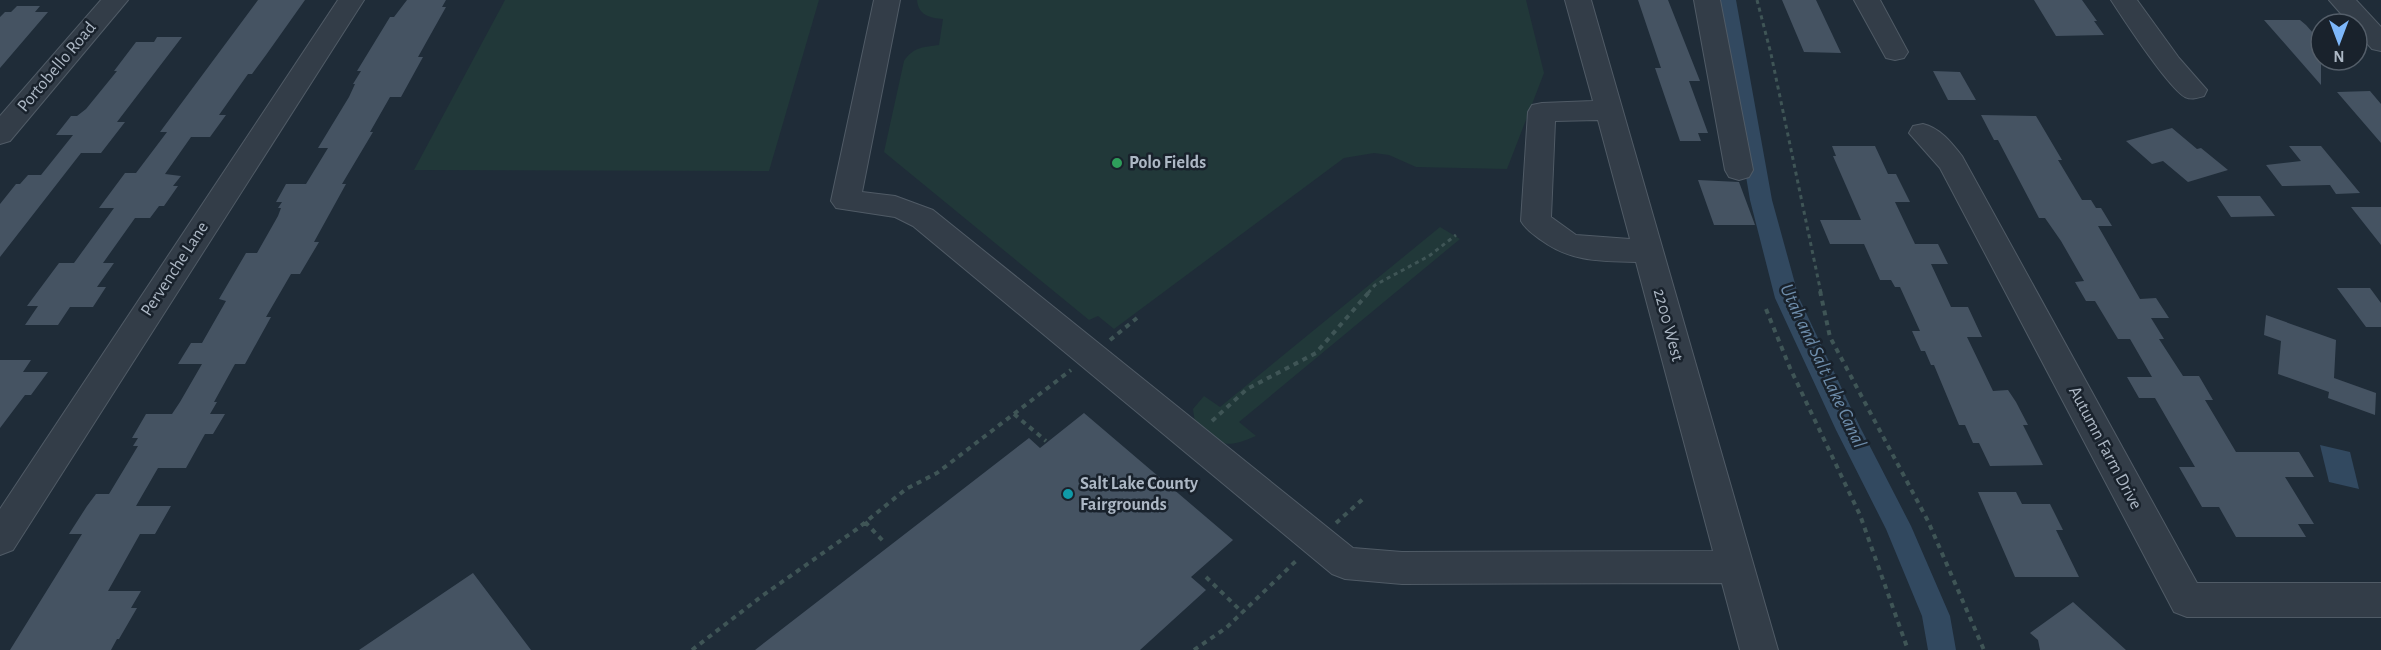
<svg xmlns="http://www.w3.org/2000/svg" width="2381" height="650" font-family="'Alegreya Sans',sans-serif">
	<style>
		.green { fill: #213839 }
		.water { fill: #324960 }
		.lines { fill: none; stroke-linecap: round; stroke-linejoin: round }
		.canal { fill: #324960; fill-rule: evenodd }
		.building { fill: #455362 }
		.minor-casing { stroke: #505b66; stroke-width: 2 }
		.path-far1 { stroke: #3f5556; stroke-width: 3; stroke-dasharray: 4 4; stroke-linecap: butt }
		.path { stroke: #3f5556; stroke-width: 4; stroke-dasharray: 5 5; stroke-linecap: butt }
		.minor { fill: #333d48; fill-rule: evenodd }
		.leisure-dot { fill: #2e9e5b; stroke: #19222c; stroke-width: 2 }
		.culture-dot { fill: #0f9aa8; stroke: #19222c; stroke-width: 2 }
		.labels { text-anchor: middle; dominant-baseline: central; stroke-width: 5; stroke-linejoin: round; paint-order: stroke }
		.street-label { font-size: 18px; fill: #adb8c5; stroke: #19222c }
		.poi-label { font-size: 18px; font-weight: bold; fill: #adb8c5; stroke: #19222c; text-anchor: start }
		.water-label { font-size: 20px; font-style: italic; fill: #6d8caa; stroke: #19222c }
	</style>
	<rect width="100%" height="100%" fill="#1f2c38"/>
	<path class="green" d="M505 0H819L769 171 414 170Z
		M917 0H1526L1544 73 1507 169 1416 167 1389 155 1374 153 1344 158 1114 329 1098 316 1089 320 884 152 904 61C913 47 924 47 939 45L943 19C930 18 918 15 917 0Z
		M1440 227 1460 239 1239 422 1256 436C1223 450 1222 445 1195 423L1193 409 1204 396 1220 407Z"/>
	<path class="water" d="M2320 445 2350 452 2359 489 2329 482Z"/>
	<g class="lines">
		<path class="canal" d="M1716 0H1736L1772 200 1799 298 1860 427 1911 526 1950 616 1956 650H1928L1922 616 1886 529 1836 430 1775 298 1750 200Z"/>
	</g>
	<path class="building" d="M258 0H305L266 55 252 74H248L219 115H226L210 137H191L165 174 181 176 173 186H178L164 206H159L150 218H135L103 263H114L97 287H106L93 307H70L58 325H25L38 306H27L59 263H74L114 208H99L125 173H136L167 132H160Z
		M407 0H446L442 7H446L418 57H423L401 97H390L370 132H373L342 184H346L314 242H319L300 274H291L266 317H271L245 364H235L214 402H217L210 414H225L213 434H205L186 468H158L136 506H171L155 534H140L108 591H141L131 608H137L119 639H117L111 650H10L82 534H69L87 506 96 494H109L138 446H133L138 438H132L146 414H172L180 402 202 364H178L191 343H202L226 301 219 299 246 253H257L278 216 281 208H278L282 202H276L286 184H306L328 148H318L349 97 355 84H353L361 71H357L390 17H394Z
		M1638 0H1668L1700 81H1689L1708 133H1698L1701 141H1680L1655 68H1661Z
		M1782 0H1816L1841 53 1804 52Z
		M2034 0H2082L2097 21H2094L2104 35 2056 36Z
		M17 6H40L35 12H48L0 68V17L5 12H11Z
		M2264 20H2300L2306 25 2321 42V85Z
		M157 37H182L117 122H125L101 153H81L0 257V204L16 184H20L28 175H41L73 135H56L71 116H77L86 109 117 71H114L136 42H154Z
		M1933 71 1960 72 1976 100H1948Z
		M2370 91 2381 104V143L2337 92Z
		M1981 115 2036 116 2062 160H2058L2082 200H2091L2096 208H2101L2112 226H2098L2140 299 2156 298 2169 318H2151L2164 339H2159L2183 376H2199L2213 400H2205L2236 452H2299L2314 477H2285L2314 524H2298L2306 537H2236L2219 507H2202L2179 467H2195L2155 398H2139L2127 377H2152L2130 339H2118L2095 301H2086L2075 282 2084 281 2061 241 2045 218H2039L1998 140H1994Z
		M2172 128 2197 149 2201 148 2228 170 2188 182 2163 161 2152 164 2126 141Z
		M1832 146H1875L1888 174H1896L1910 202H1895L1915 244H1938L1948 264H1931L1951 307H1968L1982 337H1967L1993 391 2008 390 2016 402 2028 425H2023L2043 465 1990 466 1979 443H1973L1965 425H1959L1934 365H1931L1925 351H1921L1912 331H1920L1900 287H1895L1891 280H1880L1864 244H1830L1820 220H1861L1833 156H1836Z
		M2289 146H2321L2360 193 2336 194 2330 185 2282 186 2266 165 2301 161Z
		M1698 180 1739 182 1755 225H1714Z
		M2217 196H2260L2275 216 2231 217Z
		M2351 207H2381V245Z
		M2337 288H2370L2381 303V327H2366Z
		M2266 315 2336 340 2334 378 2376 393 2375 415 2328 398 2329 392 2278 374 2281 341 2264 335Z
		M0 360H31L23 372H48L31 395H25L0 428Z
		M1084 413 1233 540 1191 577 1206 590 1140 650H755L1029 438 1040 448Z
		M1978 492H2016L2022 504H2050L2063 530H2056L2079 577H2015Z
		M473 573 531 650H359Z
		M2073 602 2126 650H2040L2038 640 2030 633Z"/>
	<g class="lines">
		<g class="minor-casing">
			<path id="minor" d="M101 0H128L10 141 0 144V116Z
				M338 0H364L13 550 0 555V509Z
				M874 0H900L862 192 895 196 933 210 1353 548 1402 552 1713 551 1636 262C1600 261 1571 262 1541 240 1533 234 1526 230 1521 221L1528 112 1532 105 1542 103 1593 101 1565 0H1591L1778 650H1740L1722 583 1402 584 1345 579 1332 574 913 226 895 217 836 208 831 201ZM1598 120 1630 239 1576 235 1551 217 1555 121Z
				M1694 0H1720L1753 170 1749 177 1739 180 1729 177 1725 170Z
				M1854 0H1880L1908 52 1904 58 1895 60 1886 58Z
				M2111 0H2137L2179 58 2207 90 2204 96C2197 98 2192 100 2185 97 2168 87 2124 20 2111 0Z
				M2329 0H2356L2381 27V51L2372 49 2357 32V24H2350Z
				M1923 124C1940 128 1951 142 1962 156L2197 583H2381V617H2187L2174 612 1940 168 1909 133 1913 126Z"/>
		</g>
		<path class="path-far1" d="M1757 0 1771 54 1821 293
			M1368 293 1375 285 1429 256 1456 235"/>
		<path class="path" d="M1820 291 1830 337 1928 521 1984 650
			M1766 309 1790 368 1860 515 1908 650
			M1110 340 1137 318
			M1014 414 1046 441
			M1212 421 1247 389 1316 353 1370 291
			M865 522 884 542
			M1336 523 1364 498
			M1206 577 1242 612
			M692 650 762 596 857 529 906 489 937 473 1071 370
			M1194 650 1226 628 1298 559"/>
		<use href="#minor" class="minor"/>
	</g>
	<circle class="leisure-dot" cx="1117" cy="163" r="6"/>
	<circle class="culture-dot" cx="1068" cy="494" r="6"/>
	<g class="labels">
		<g class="street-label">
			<text transform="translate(57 67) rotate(-50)">Portobello Road</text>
			<text transform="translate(175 269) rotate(-57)">Pervenche Lane</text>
			<text transform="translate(1668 325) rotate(75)">2200 West</text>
			<text transform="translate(2105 448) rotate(62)">Autumn Farm Drive</text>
		</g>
		<g class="poi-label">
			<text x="1129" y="163">Polo Fields</text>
			<text x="1080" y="484">Salt Lake County<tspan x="1080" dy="21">Fairgrounds</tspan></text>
		</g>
		<g class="water-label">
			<text transform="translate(1823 366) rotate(65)">Utah and Salt Lake Canal</text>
		</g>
	</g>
	<g transform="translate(2339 42) rotate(180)"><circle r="28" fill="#19222c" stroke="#545e69" stroke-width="1.5"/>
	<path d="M0-4.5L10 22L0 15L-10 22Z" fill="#7db7fa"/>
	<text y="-9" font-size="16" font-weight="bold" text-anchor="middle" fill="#adb8c5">N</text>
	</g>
</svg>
